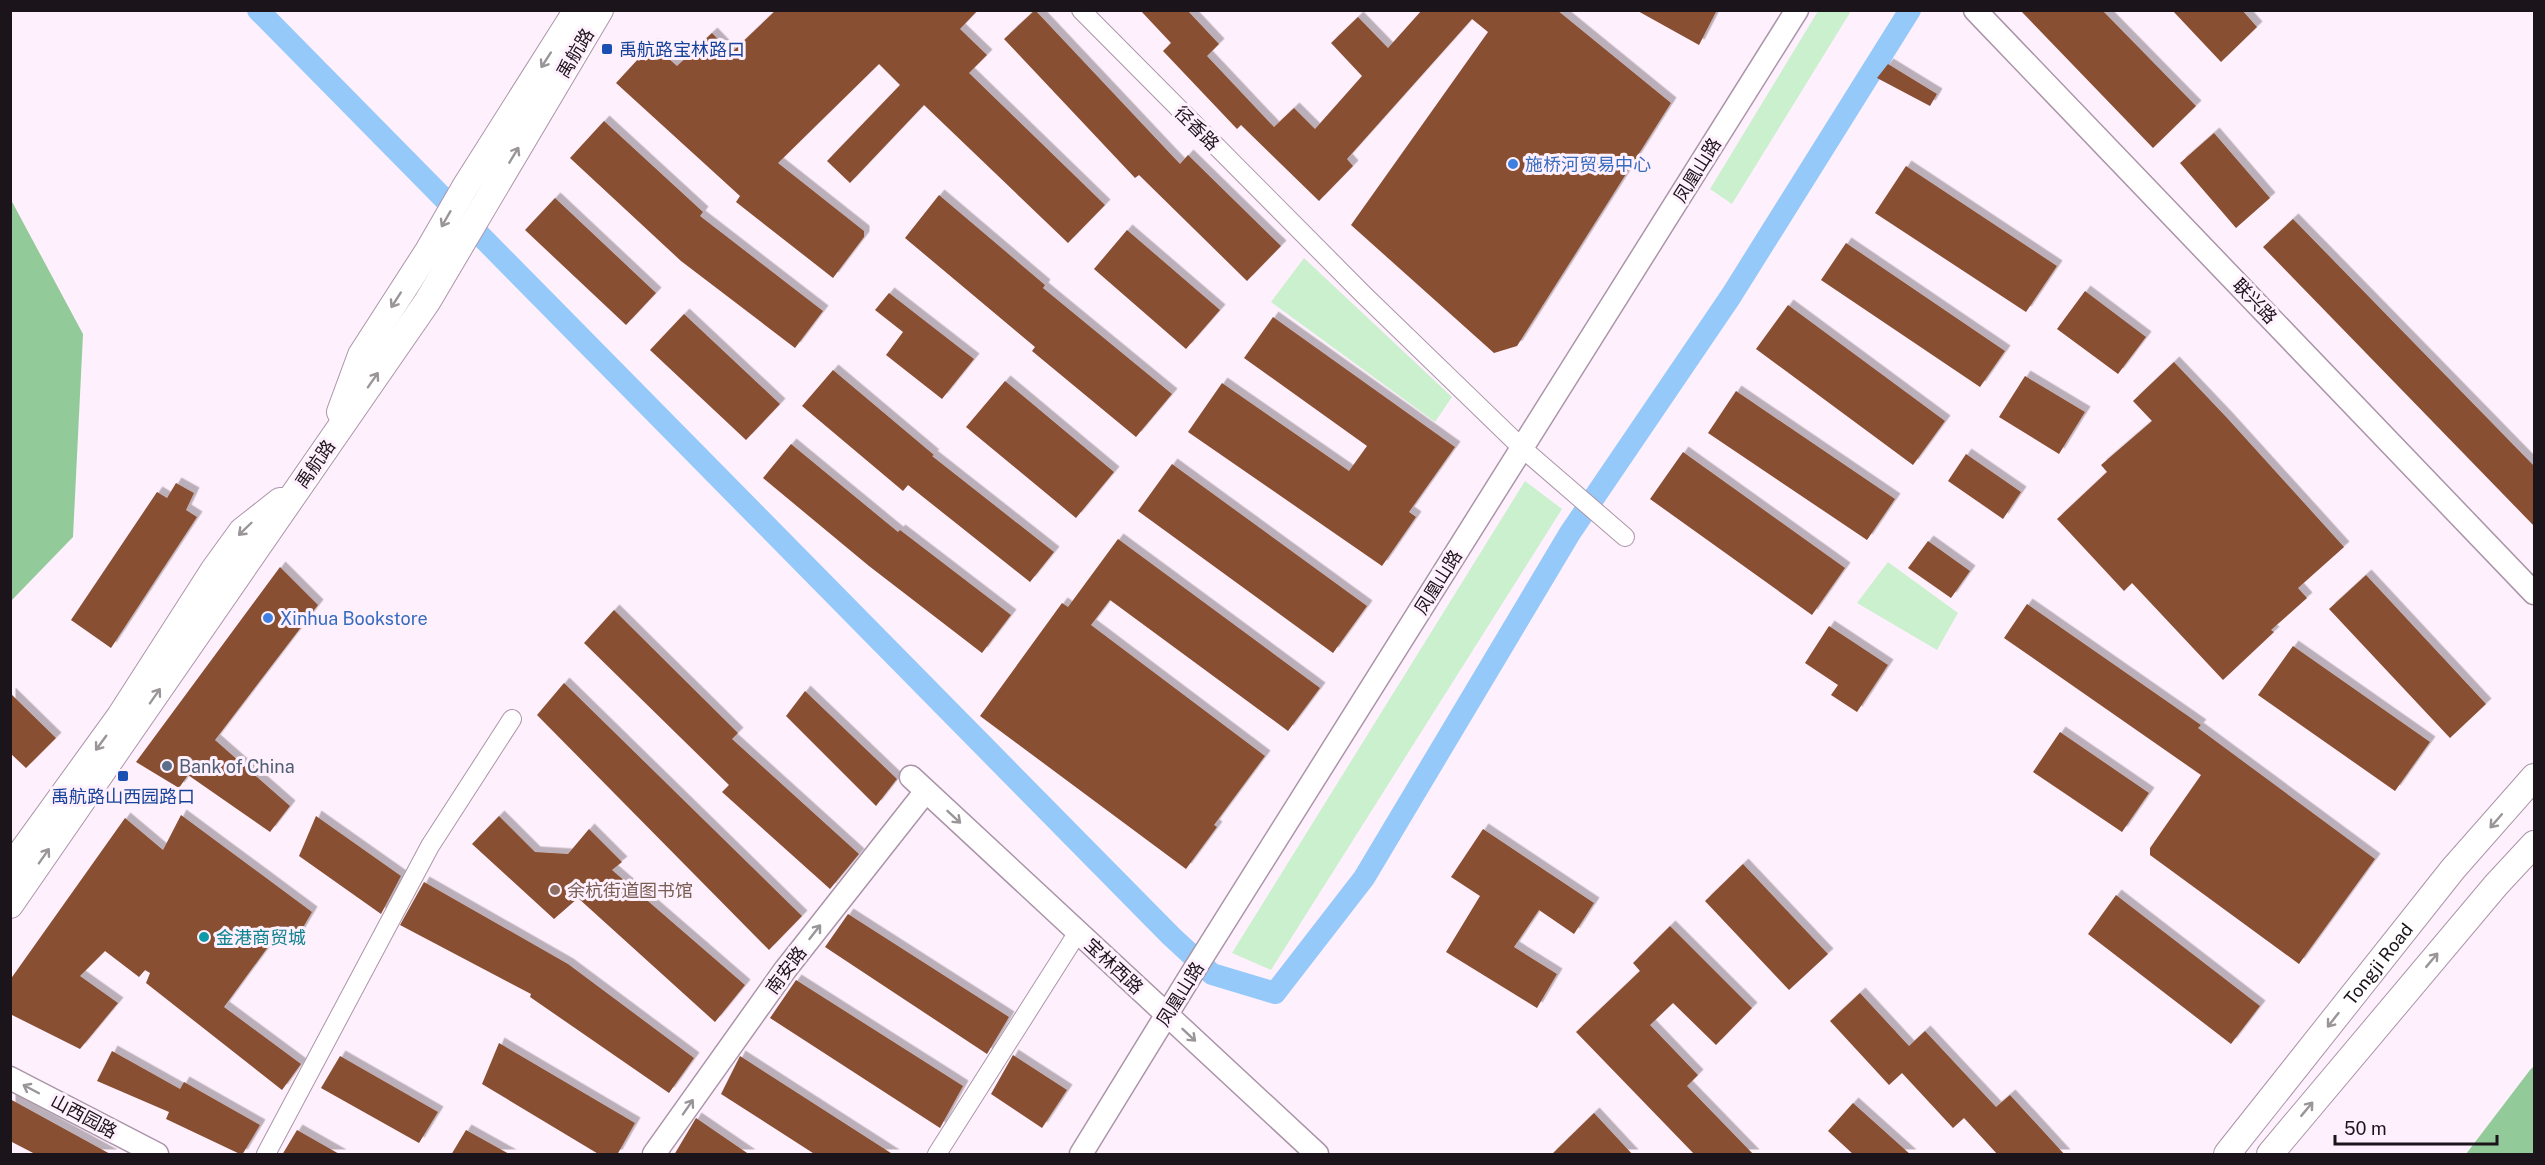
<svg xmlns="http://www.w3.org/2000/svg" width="2545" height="1165" font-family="'Public Sans','Noto Sans SC',sans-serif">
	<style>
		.green { fill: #caf0ce }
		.forest { fill: #93ca9a }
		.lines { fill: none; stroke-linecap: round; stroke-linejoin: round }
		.canal { stroke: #94c9f9; stroke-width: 22 }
		.building { fill: #884f32; filter: url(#shadow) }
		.minor-casing { stroke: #ab95a9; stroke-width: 20 }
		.tertiary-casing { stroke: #ab95a9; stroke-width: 25 }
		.secondary-casing { stroke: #ab95a9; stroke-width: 28 }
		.minor { stroke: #fff; stroke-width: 18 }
		.tertiary { stroke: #fff; stroke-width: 22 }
		.secondary { stroke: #fff; stroke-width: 26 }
		.oneway { stroke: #999598 }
		.transit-dot { fill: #1a4fb4; stroke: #fff0fd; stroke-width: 2 }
		.shop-dot { fill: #3f7fe0; stroke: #fff0fd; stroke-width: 2 }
		.service-dot { fill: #5c6f8a; stroke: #fff0fd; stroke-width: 2 }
		.education-dot { fill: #8d6e63; stroke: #fff0fd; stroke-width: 2 }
		.culture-dot { fill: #0f9aa8; stroke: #fff0fd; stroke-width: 2 }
		.labels { text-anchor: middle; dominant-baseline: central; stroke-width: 6; stroke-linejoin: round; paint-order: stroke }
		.transit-label { font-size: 18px; fill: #164399; stroke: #fff0fd; text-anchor: start }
		.street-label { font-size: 18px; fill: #1c141b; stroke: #fff0fd }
		.shop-label { font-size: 18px; fill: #366cbe; stroke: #fff0fd; text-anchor: start }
		.service-label { font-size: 18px; fill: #4e5e75; stroke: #fff0fd; text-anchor: start }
		.education-label { font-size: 18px; fill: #785e54; stroke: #fff0fd; text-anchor: start }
		.culture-label { font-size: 18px; fill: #0d838f; stroke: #fff0fd; text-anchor: start }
	</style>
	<defs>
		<filter id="shadow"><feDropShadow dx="5.5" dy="-5.5" stdDeviation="0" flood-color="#0004"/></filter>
	</defs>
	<rect width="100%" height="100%" fill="#fff0fd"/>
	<path class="green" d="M1818 11H1851L1732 204 1710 189Z
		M1304 258 1452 397 1435 422 1271 302Z
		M1525 481 1562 509 1271 970 1232 953Z
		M1888 562 1958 613 1937 650 1857 603Z"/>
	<path class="forest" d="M10 198 83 334 73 537 11 601Z
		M2534 1066V1154H2466L2530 1070Z"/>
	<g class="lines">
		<path class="canal" d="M258 10 1171 936 1212 974 1275 993 1364 878 1570 533 1731 296 1910 10"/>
	</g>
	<path class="building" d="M776 10H978L960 29 987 55 969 73 1105 205 1068 243 924 105 850 183 827 161 900 85 879 64 778 163 864 231V237L833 278 736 202 740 196 616 83 652 44 677 66 712 33 731 53Z
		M1035 10 1180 164 1188 155 1281 246 1247 281 1139 175 1135 178 1004 39Z
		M1140 10H1187L1219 44 1207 56 1274 127 1294 108 1315 129 1362 76 1331 43 1358 17 1388 48 1422 10H1557L1671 103 1517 346 1494 353 1351 225 1488 32 1472 19 1347 159 1353 166 1319 201 1241 125 1237 129 1163 51 1171 43Z
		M1636 10H1717L1699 45Z
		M2020 10H2102L2196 106 2153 148Z
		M2172 10H2242L2257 27 2221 62Z
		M1888 64 1937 94 1930 106 1877 78Z
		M604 121 703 212 700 216 823 311 795 348 681 261 570 158Z
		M2214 133 2270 198 2236 228 2180 163Z
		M1906 166 2057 266 2026 312 1875 213Z
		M939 195 1045 285 1043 288 1172 394 1136 437 1032 351 1035 347 905 238Z
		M555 198 656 293 626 325 525 230Z
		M2293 219 2535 467V527L2263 247Z
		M1127 230 1220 310 1186 349 1094 269Z
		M1846 243 2005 351 1980 387 1821 280Z
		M2085 291 2146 337 2118 374 2057 329Z
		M889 293 974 359 942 399 886 355 903 332 875 310Z
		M1788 305 1945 421 1913 465 1756 349Z
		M684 314 780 404 746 440 650 350Z
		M1273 317 1455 447 1409 512 1416 517 1382 566 1188 432 1222 383 1349 471 1367 446 1244 358Z
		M2174 362 2228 419 2344 547 2298 588 2307 598 2271 630 2274 632 2223 680 2132 583 2124 591 2057 519 2107 472 2101 465 2152 421 2133 401Z
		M833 370 934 455 932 456 1054 552 1030 582 908 485 903 491 802 406Z
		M2025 376 2085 412 2059 454 1999 417Z
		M1005 381 1114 472 1076 518 966 427Z
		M1736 391 1895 499 1867 540 1708 433Z
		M791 444 898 532 900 530 1011 615 982 653 869 566 763 478Z
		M1683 452 1845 568 1812 615 1650 499Z
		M1966 454 2021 492 2003 519 1948 481Z
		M1172 464 1367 606 1333 653 1138 511Z
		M176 483 194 493 186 510 197 517 111 648 71 620 157 492 167 498Z
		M1118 539 1320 688 1288 731 1110 600 1091 625 1265 756 1214 825 1217 827 1186 869 980 716 1062 603 1068 607Z
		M1928 541 1970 571 1951 598 1908 568Z
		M280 567 318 605 215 740 290 806 270 832 188 775 179 788 136 762Z
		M2366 575 2486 704 2450 738 2329 609Z
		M2027 604 2201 725 2198 728 2375 859 2299 964 2150 855V848L2201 775 2004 638Z
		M614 610 738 733 732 739 859 854 830 889 722 792 729 785 584 643Z
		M1829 626 1888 665 1857 712 1831 695 1838 685 1805 663Z
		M2293 646 2430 742 2395 791 2258 695Z
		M564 683 802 916 769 950 537 715Z
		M805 691 897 779 876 806 786 716Z
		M10 693 56 738 26 768 10 753Z
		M2060 732 2149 793 2122 832 2033 772Z
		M181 815 312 912 294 943 279 932 224 1007 301 1064 282 1090 146 983 150 973 145 970 139 977 105 951 80 976 118 1003 80 1049 10 1014V980L125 818 163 850Z
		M316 816 401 876 381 914 299 856Z
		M499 816 535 852 568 854 589 829 622 862 612 870 745 985 715 1022 578 898 554 919 472 844Z
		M1483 829 1594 903 1574 934 1539 910 1514 947 1557 974 1537 1008 1446 952 1480 896 1451 877Z
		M1743 864 1828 954 1789 990 1705 901Z
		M424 882 568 964 694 1058 669 1093 530 997 531 994 400 925Z
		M2116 895 2260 1006 2231 1044 2088 934Z
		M848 914 1009 1017 987 1054 825 947Z
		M1670 926 1752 1008 1716 1045 1673 1003 1650 1025 1698 1075 1687 1086 1754 1155H1695L1576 1032 1640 971 1633 963Z
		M796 980 963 1086 940 1128 770 1018Z
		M1860 993 1909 1046 1925 1031 1996 1107 2010 1095 2065 1155H1998L1964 1118 1953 1128 1902 1073 1889 1085 1830 1021Z
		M499 1043 635 1123 617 1155H600L482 1084Z
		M112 1051 180 1089 184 1082 260 1125 242 1155 166 1119 169 1112 97 1081Z
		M1013 1055 1067 1090 1042 1128 991 1094Z
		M340 1056 438 1112 419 1143 321 1088Z
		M740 1056 894 1155H816L721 1094Z
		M10 1099 112 1155H37L10 1141Z
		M1853 1103 1911 1155H1854L1828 1131Z
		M1594 1113 1633 1155H1551Z
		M696 1118 750 1155H674Z
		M297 1130 341 1155H282Z
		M466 1130 511 1155H451Z"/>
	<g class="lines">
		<g class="minor-casing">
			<path id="minor" d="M1081 10 1364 295 1522 448 1625 537
				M266 1154 430 846 512 719
				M937 1154 1078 932"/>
		</g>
		<g class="tertiary-casing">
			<path id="tertiary" d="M1975 10 2534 593
				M911 777 1317 1154
				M10 1078 157 1154
				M654 1154 785 970 926 791
				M1081 1154 1191 975 1797 10"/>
		</g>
		<g class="secondary-casing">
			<g id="secondary">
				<path d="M340 412 361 355 428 251 465 187 577 10"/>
				<path d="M10 868 120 716 213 571 242 531 280 501"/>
				<path d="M10 905 427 302 600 10"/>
				<path id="s1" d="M2227 1154 2453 869 2534 777"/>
				<path d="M2270 1154 2496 885 2534 844"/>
			</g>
		</g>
		<use href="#minor" class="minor"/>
		<use href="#tertiary" class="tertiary"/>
		<use href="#secondary" class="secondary"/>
	</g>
	<defs><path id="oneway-shaft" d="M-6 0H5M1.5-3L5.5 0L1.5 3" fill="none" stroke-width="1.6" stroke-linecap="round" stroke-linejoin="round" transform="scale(1.5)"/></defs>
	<g class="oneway">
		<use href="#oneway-shaft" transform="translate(546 60) rotate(123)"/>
		<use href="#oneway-shaft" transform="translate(514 155) rotate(-59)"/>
		<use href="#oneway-shaft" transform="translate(446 219) rotate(120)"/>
		<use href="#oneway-shaft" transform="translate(396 300) rotate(123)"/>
		<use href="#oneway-shaft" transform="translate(373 380) rotate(-55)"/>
		<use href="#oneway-shaft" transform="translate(245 529) rotate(136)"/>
		<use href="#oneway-shaft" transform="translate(155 696) rotate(-55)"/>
		<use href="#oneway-shaft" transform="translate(101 743) rotate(126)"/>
		<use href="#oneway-shaft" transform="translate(954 817) rotate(43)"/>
		<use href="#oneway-shaft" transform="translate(2496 821) rotate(131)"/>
		<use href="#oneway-shaft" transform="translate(44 856) rotate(-55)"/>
		<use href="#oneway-shaft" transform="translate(815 932) rotate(-52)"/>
		<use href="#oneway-shaft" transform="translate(2432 960) rotate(-50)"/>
		<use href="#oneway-shaft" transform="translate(2333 1020) rotate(128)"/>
		<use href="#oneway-shaft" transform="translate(1189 1035) rotate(43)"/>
		<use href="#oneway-shaft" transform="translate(31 1089) rotate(-152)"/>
		<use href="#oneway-shaft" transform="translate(688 1107) rotate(-55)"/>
		<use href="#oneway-shaft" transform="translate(2307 1109) rotate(-50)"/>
	</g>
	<g class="transit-dot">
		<rect x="601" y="43" width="12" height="12" rx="3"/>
		<rect x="117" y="770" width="12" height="12" rx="3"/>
	</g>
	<g class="shop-dot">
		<circle cx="1513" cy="164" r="6"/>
		<circle cx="268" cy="618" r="6"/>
	</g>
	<circle class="service-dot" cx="167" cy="766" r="6"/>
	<circle class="education-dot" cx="555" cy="890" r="6"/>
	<circle class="culture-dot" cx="204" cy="937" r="6"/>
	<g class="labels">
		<g class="transit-label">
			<text x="619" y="49">禹航路宝林路口</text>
			<text x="123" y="796" text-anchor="middle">禹航路山西园路口</text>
		</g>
		<g class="street-label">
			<text transform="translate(575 53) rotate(-59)">禹航路</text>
			<text transform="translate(1197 128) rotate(45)">径香路</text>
			<text transform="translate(1697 170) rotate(-58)">凤凰山路</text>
			<text transform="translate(2255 301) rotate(46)">联兴路</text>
			<text transform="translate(315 464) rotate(-55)">禹航路</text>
			<text transform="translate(1438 582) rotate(-58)">凤凰山路</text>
			<text stroke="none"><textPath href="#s1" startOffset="243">Tongji Road</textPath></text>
			<text transform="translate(1114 966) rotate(43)">宝林西路</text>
			<text transform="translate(786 970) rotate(-53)">南安路</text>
			<text transform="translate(1180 994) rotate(-58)">凤凰山路</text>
			<text transform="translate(84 1116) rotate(28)">山西园路</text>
		</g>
		<g class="shop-label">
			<text x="1525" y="164">施桥河贸易中心</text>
			<text x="280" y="618">Xinhua Bookstore</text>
		</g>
		<g class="service-label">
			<text x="179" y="766">Bank of China</text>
		</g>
		<g class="education-label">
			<text x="567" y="890">余杭街道图书馆</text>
		</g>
		<g class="culture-label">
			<text x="216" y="937">金港商贸城</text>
		</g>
	</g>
	<rect width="2545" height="1165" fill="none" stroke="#1c141b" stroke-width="24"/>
	<path d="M2335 1135v9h162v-9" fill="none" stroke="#1c141b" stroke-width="3"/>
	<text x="2344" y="1135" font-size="18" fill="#1c141b" stroke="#fff0fd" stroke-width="4.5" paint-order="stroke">50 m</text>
</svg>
